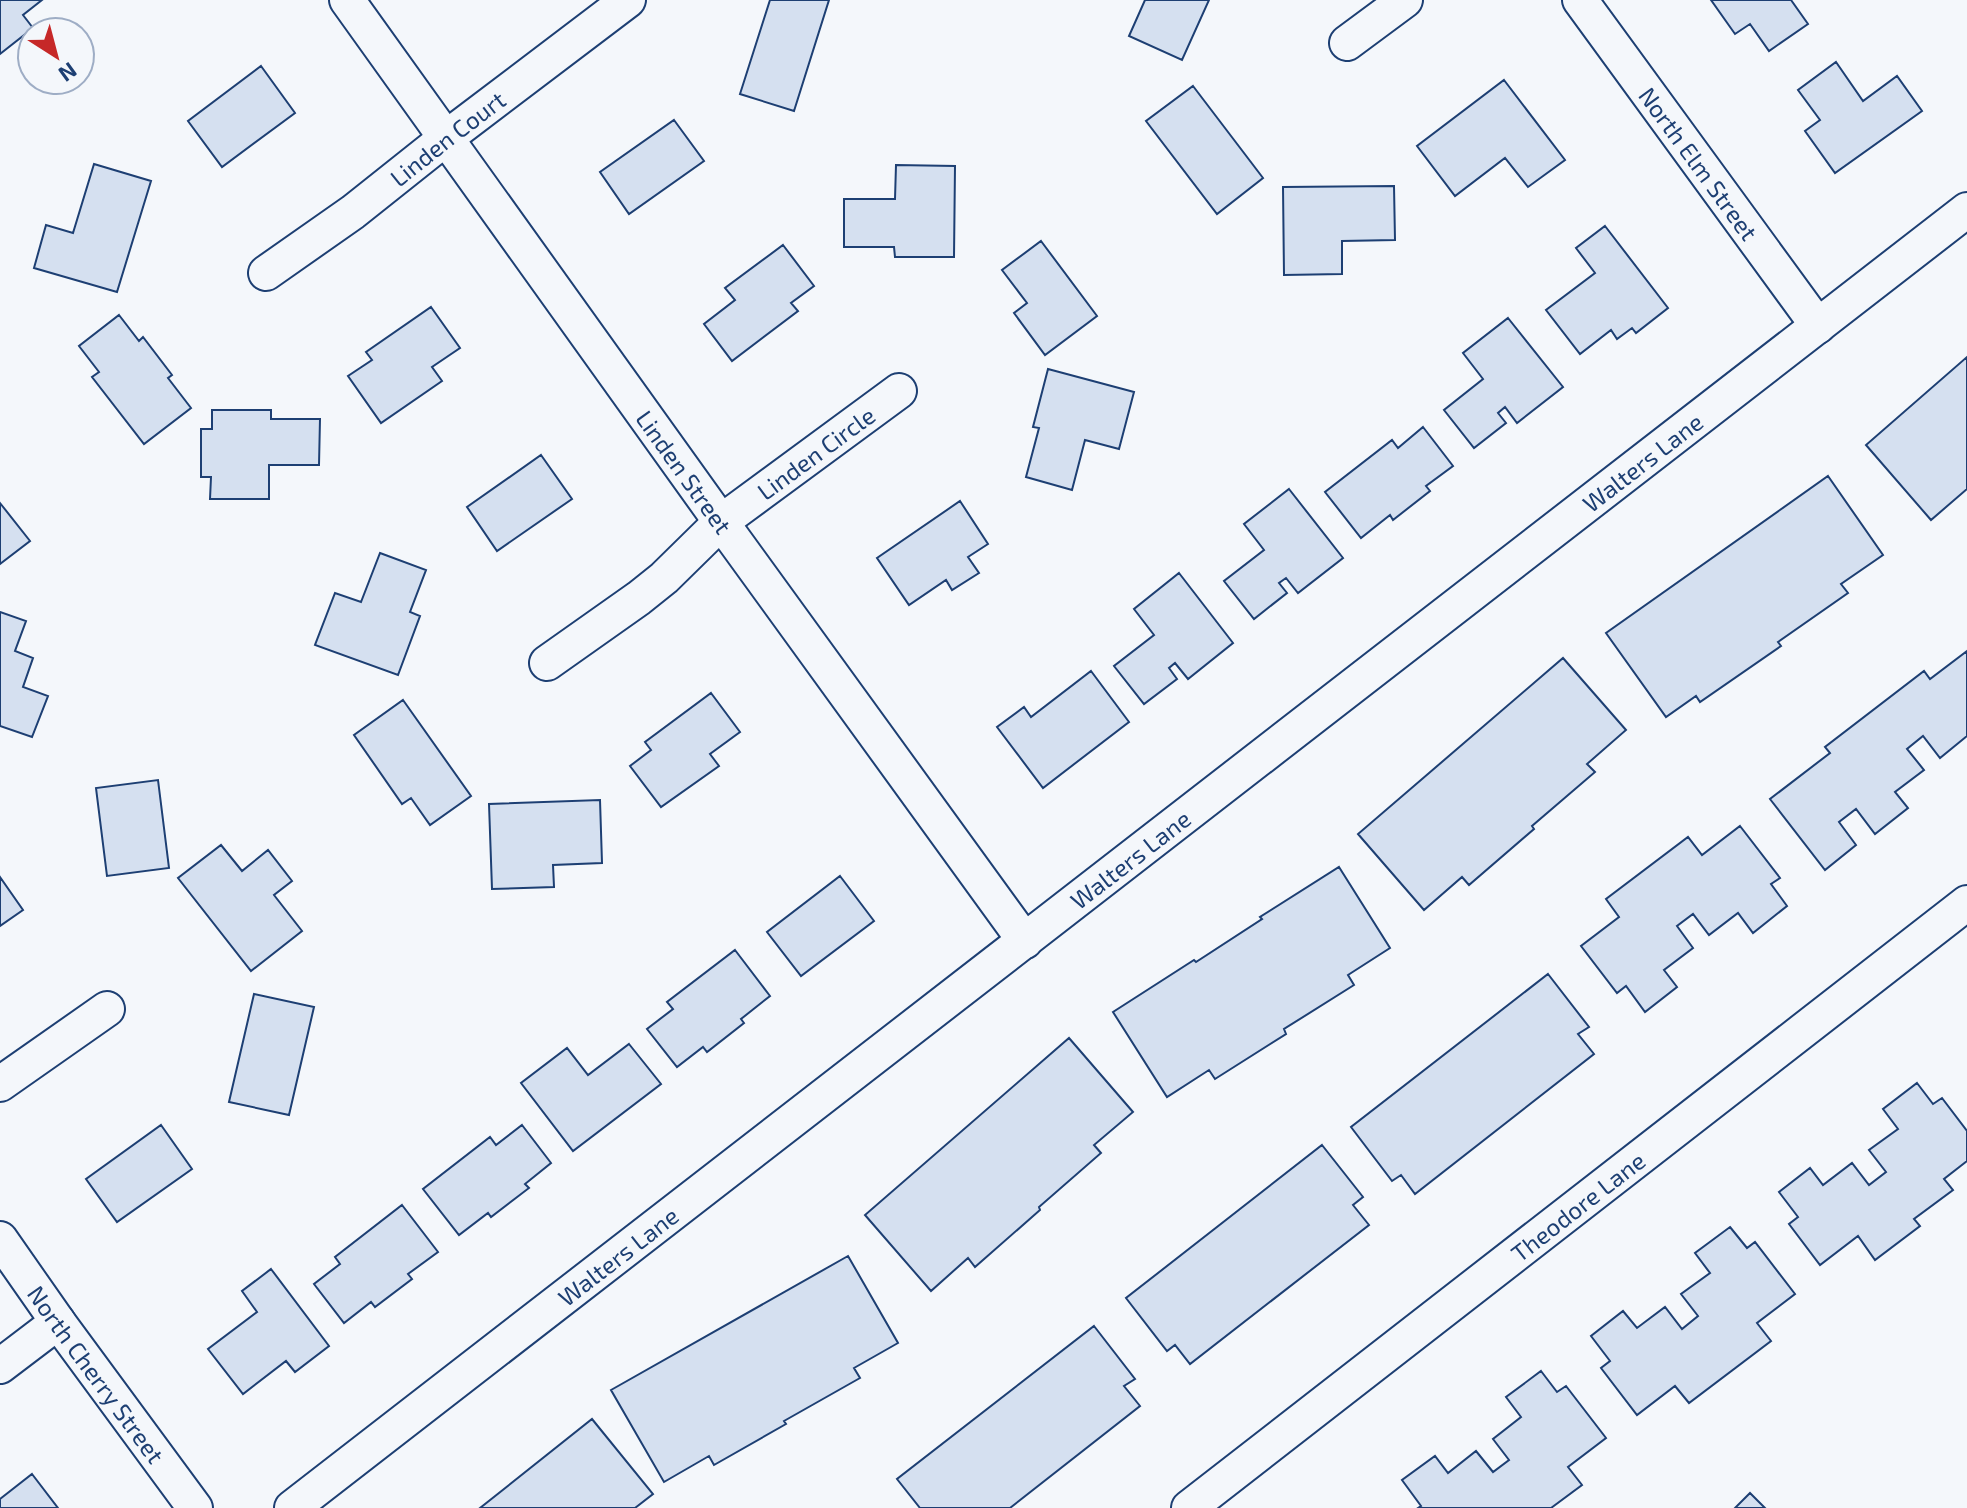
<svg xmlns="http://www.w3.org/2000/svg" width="1967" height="1508" font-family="'Exo 2',sans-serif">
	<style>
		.building { fill: #d5e0f0; stroke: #1d3f73; stroke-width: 2 }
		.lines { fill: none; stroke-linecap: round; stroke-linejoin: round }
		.minor-casing { stroke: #1d3f73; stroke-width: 38 }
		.minor { stroke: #f4f7fb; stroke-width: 34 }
		.labels { text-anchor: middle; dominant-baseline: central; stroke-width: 6; stroke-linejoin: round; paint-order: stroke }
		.street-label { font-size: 24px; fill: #1d3f73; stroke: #f4f7fb }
	</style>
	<rect width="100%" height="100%" fill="#f4f7fb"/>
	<path class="building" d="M0 0H42L23 15 33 28 0 54Z
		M770 0H829L794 111 740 94Z
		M1145 0H1209L1182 60 1129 36Z
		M1711 0H1791L1808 24 1769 51 1750 24 1735 34Z
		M1836 62 1863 101 1897 76 1922 111 1835 173 1805 131 1820 120 1798 90Z
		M261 66 295 113 222 167 188 121Z
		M1504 80 1565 160 1528 187 1505 158 1455 196 1417 146Z
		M1193 86 1263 178 1217 214 1146 121Z
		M674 120 704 161 629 214 600 172Z
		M94 164 151 181 117 292 34 268 46 225 73 233Z
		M896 165 955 166 954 257H895L894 247H844V199H895Z
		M1394 186 1395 240 1342 241V274L1284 275 1283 187Z
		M1605 226 1668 308 1636 333 1632 328 1617 339 1611 330 1580 354 1546 310 1595 273 1576 248Z
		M1041 241 1097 316 1045 355 1014 313 1027 303 1002 270Z
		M783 245 814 286 791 303 798 311 732 361 704 324 735 300 725 288Z
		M431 307 460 348 432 367 442 381 381 423 348 376 372 360 366 352Z
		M119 315 139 341 143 337 172 375 168 378 191 408 144 444 92 377 99 372 79 346Z
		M1508 318 1563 387 1517 423 1505 407 1498 413 1506 423 1474 448 1444 410 1483 379 1463 353Z
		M1967 357V489L1931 520 1866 445Z
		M1048 369 1134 392 1119 449 1085 440 1072 490 1026 477 1039 428 1033 427Z
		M212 410H271V419H320L319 465H269V499H210L211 477H201V429H212Z
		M1423 427 1453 466 1426 486 1430 491 1393 520 1390 515 1361 538 1325 492 1392 440 1398 448Z
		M541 455 572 499 497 551 467 507Z
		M1828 476 1883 555 1841 584 1848 593 1778 642 1781 646 1700 702 1696 696 1666 717 1606 633Z
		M1289 489 1343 558 1298 593 1286 578 1279 583 1287 593 1254 619 1224 581 1264 550 1244 524Z
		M960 501 988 544 968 557 979 573 952 590 946 580 909 605 877 558Z
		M0 503 30 541 0 564Z
		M380 553 426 570 410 612 420 616 398 675 315 645 335 593 361 602Z
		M1179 573 1233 643 1188 679 1175 663 1169 668 1177 679 1144 704 1114 666 1154 635 1134 609Z
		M0 612 26 621 15 651 33 658 23 687 48 696 32 737 0 726Z
		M1967 651V736L1940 758 1923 736 1907 749 1924 770 1895 792 1908 808 1875 834 1856 809 1839 822 1856 845 1825 870 1770 799 1830 753 1825 747 1924 671 1930 679Z
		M1563 658 1626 730 1587 764 1595 772 1532 826 1534 829 1469 885 1462 877 1424 910 1358 834Z
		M1091 671 1129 722 1043 788 997 727 1024 707 1031 717Z
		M711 693 740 732 710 754 719 766 661 807 630 766 651 750 645 742Z
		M403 700 471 796 430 825 411 798 402 804 354 735Z
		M158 780 169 868 107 876 96 788Z
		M600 800 602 863 553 865 554 887 492 889 489 804Z
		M1740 826 1780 878 1771 884 1787 906 1753 933 1738 913 1709 935 1693 914 1677 926 1693 948 1664 970 1677 987 1645 1012 1626 986 1617 993 1581 946 1619 917 1606 899 1688 837 1702 855Z
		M221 845 242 871 268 850 292 881 274 895 302 931 251 971 178 878Z
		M1339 867 1390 948 1348 975 1354 985 1284 1029 1286 1034 1215 1079 1209 1070 1167 1097 1113 1012 1194 960 1196 962 1262 919 1260 917Z
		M840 876 874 921 801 976 767 932Z
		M0 877 23 910 0 926Z
		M735 950 770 996 741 1019 744 1023 707 1052 703 1047 677 1067 647 1029 673 1009 667 1002Z
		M1548 974 1589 1027 1578 1034 1594 1054 1415 1194 1401 1175 1392 1181 1351 1127Z
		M254 994 314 1007 289 1115 229 1102Z
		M1069 1038 1133 1112 1094 1145 1101 1153 1039 1207 1040 1210 975 1267 968 1258 931 1291 865 1215Z
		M629 1044 661 1084 573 1151 521 1083 567 1048 588 1075Z
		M1917 1083 1933 1104 1942 1098 1967 1131V1161L1944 1179 1953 1190 1914 1219 1920 1226 1875 1260 1858 1236 1820 1265 1789 1224 1798 1217 1779 1192 1810 1168 1823 1185 1852 1163 1869 1185 1886 1172 1869 1150 1898 1129 1883 1109Z
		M161 1125 192 1169 117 1222 86 1179Z
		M522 1125 551 1163 525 1184 529 1188 491 1217 488 1213 459 1235 423 1189 490 1137 496 1145Z
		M1322 1145 1363 1197 1353 1205 1369 1225 1190 1364 1175 1345 1167 1351 1126 1298Z
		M402 1205 438 1252 408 1274 412 1279 375 1307 371 1302 344 1323 314 1284 340 1264 335 1257Z
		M1730 1227 1747 1248 1755 1242 1795 1294 1757 1323 1771 1341 1689 1403 1675 1386 1637 1415 1601 1368 1610 1361 1591 1336 1623 1311 1637 1328 1665 1307 1682 1329 1698 1316 1681 1294 1710 1273 1695 1253Z
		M848 1256 898 1343 854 1368 860 1378 784 1421 786 1424 714 1465 709 1456 664 1482 611 1390Z
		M271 1269 329 1346 295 1372 286 1361 243 1394 208 1349 257 1312 242 1291Z
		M1094 1326 1135 1379 1124 1386 1140 1406 1010 1508H920L897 1479Z
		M1541 1371 1557 1392 1566 1386 1606 1438 1568 1467 1582 1485 1551 1508H1418L1421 1506 1402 1480 1435 1456 1448 1473 1476 1451 1493 1472 1509 1460 1493 1439 1521 1417 1506 1397Z
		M592 1419 653 1494 635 1508H480Z
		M32 1474 58 1508H0V1499Z
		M1750 1493 1765 1508H1735Z"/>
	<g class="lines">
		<g class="minor-casing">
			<g id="minor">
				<path id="s1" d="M347 0 721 522 1025 941"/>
				<path id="s2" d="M1580 0 1818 326"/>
				<path d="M1347 43 1405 0"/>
				<path id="s3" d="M266 273 353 212 446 138 628 0"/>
				<path id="s4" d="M547 663 639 598 664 578 721 522 899 391"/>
				<path d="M0 1084 107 1009"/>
				<path id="s5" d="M0 1239 58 1322 195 1508"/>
				<path d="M0 1366 58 1322"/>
				<path id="s6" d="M292 1508 1967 210"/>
				<path id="s7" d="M1189 1508 1967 903"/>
			</g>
		</g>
		<use href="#minor" class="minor"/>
	</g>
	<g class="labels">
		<g class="street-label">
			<text stroke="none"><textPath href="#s3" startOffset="226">Linden Court</textPath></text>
			<text stroke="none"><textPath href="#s2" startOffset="202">North Elm Street</textPath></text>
			<text stroke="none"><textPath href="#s4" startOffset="342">Linden Circle</textPath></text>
			<text stroke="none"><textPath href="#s6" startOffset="1708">Walters Lane</textPath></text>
			<text stroke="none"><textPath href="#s1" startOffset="580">Linden Street</textPath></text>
			<text stroke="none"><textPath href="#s6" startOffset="1060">Walters Lane</textPath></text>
			<text stroke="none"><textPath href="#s7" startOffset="492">Theodore Lane</textPath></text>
			<text stroke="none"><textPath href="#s6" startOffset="412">Walters Lane</textPath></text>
			<text stroke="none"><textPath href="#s5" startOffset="166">North Cherry Street</textPath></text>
		</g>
	</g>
	<g transform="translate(56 56) rotate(144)"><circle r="38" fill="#f4f7fb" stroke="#9eadc5" stroke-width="2"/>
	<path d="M0-6L14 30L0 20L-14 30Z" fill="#c62828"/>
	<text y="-12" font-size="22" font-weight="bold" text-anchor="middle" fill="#1d3f73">N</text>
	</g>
</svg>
